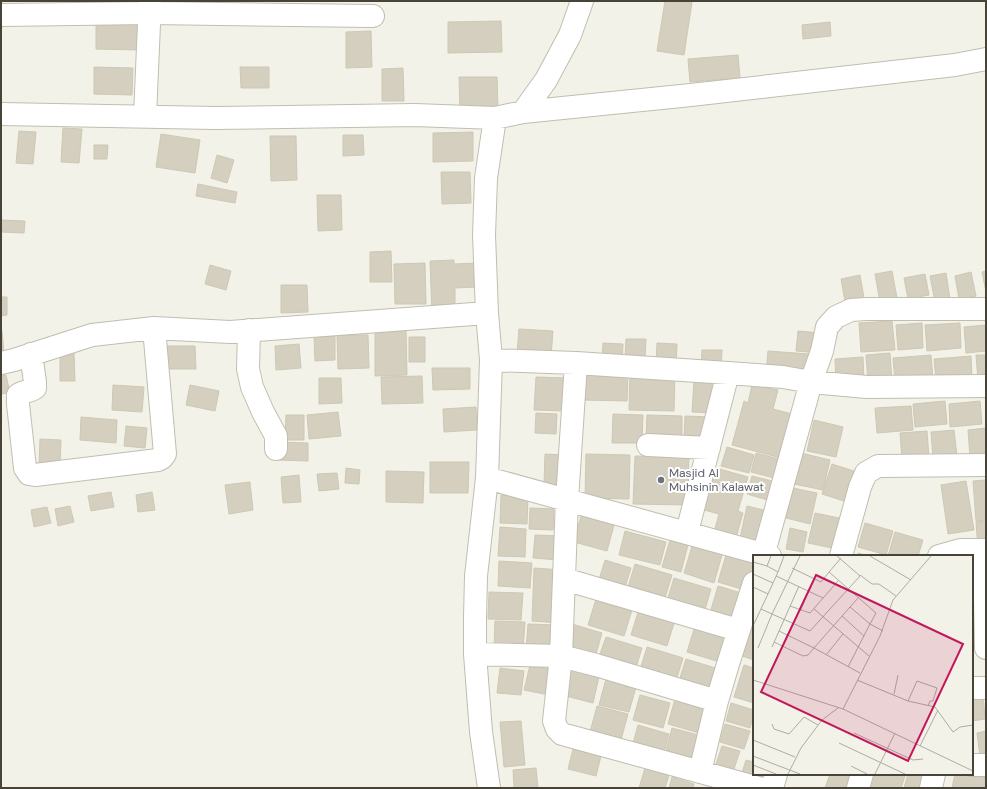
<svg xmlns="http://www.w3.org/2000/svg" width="987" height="789" font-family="'DM Sans',sans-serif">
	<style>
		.building { fill: #d4cfbf; stroke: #cec8b3 }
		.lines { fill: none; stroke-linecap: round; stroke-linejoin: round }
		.minor-casing { stroke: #c1beaf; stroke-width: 24 }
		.minor { stroke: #fff; stroke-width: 22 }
		.worship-dot { fill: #6b7280; stroke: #fff; stroke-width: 1.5 }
		.labels { text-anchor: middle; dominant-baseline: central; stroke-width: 4; stroke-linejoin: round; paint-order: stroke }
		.worship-label { font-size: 12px; fill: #5b616d; stroke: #fff; text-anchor: start }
		.inset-road { fill: none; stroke: #aeaca2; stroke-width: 1 }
		.view { fill: #c2185b; fill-opacity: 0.15; stroke: #c2185b; stroke-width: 2 }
		.inset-edge { fill: none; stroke: #474338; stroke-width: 2 }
	</style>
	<rect width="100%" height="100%" fill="#f3f2e9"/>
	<path class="building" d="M665 1H685L692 2 684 55 657 51Z
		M501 21 502 52 448 53V22Z
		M96 22 140 23 139 50 96 49Z
		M830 22 831 36 803 39 802 25Z
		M371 31 372 67 346 68V32Z
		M738 55 740 78 690 82 688 59Z
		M94 67 133 68 132 95 94 94Z
		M240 67H269V88H241Z
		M403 68 404 101H382V69Z
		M459 77H497L498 109 460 110Z
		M63 128 82 129 79 163 61 162Z
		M19 131 36 132 33 164 16 163Z
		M473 132V161L433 162V133Z
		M161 134 200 140 195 173 156 167Z
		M343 135H363L364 155 343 156Z
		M270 136H296L297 180 271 181Z
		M94 145H108L107 159H94Z
		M217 155 234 160 227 183 211 178Z
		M441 172H470L471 203 442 204Z
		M198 184 237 192 235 203 196 196Z
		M317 195H341L342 230 318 231Z
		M1 220 25 221 24 233 1 232Z
		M391 251 392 282H370V252Z
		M454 260V264L477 263V287L455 288V312L432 313 430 261Z
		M425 263 426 304H395L394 264Z
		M210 265 231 271 226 290 205 284Z
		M892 271 897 298 880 302 875 274Z
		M986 271V292L982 272Z
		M971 272 976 296 959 299 955 276Z
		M946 273 950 299 935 302 930 276Z
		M925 274 929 295 908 299 904 278Z
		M860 275 864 298 845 301 841 279Z
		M281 285H307L308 312 281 313Z
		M1 297H7V315L1 316Z
		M892 321 895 350 861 352 859 323Z
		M922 323 923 348 898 350 896 325Z
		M960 323 961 348 927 351 925 325Z
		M986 325V351L966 353 964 327Z
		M519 329 553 331 551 357 517 355Z
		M375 330H406L407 375 375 376Z
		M1 331H2L4 352H1Z
		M798 331 821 333 820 353 796 351Z
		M337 335H368L369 368 338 369Z
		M314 336H335V360L315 361Z
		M409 337H425V362H409Z
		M626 339H646L645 359H625Z
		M603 343 623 344 622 364 602 363Z
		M657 343 677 344 676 364H656Z
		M299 344 301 368 276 370 275 346Z
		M165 346H195L196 369H165Z
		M702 350H722L721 371 701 370Z
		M768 351 809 354 807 376 766 373Z
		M60 352H74L75 381H60Z
		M890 353 892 381 868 383 866 355Z
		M931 355 933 379 895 382 893 358Z
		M976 355H986V380H978Z
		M971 356 972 378 936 380 934 359Z
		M863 357 864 381 836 383 835 359Z
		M432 368H470V389L433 390Z
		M583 373 628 375 627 401 582 400Z
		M630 374 675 375 674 411 629 410Z
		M6 375 10 393 1 394V376Z
		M422 376 423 403 382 404 381 377Z
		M536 377 567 378 565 411 534 410Z
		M319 378H341L342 403 319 404Z
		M694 381 717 383 715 413 692 412Z
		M113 385 144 387 142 412 112 410Z
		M190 385 219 391 215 411 186 405Z
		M752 385 778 390 773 409 796 415 785 459 732 445 744 401 748 403Z
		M945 401 947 424 915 427 913 404Z
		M980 401 982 424 950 427 949 404Z
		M911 406 913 430 877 433 875 408Z
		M476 407 477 430 444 432 443 409Z
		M338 412 341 436 309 439 307 415Z
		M536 413 557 414 556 434 535 433Z
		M613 414 643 415 642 443H612Z
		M286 415H304V440H285Z
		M647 415 682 416V439H646Z
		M685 416 711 417V440L684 439Z
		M81 417 117 420 116 443 80 440Z
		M814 420 843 427 836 457 807 451Z
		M126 426 147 428 145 448 124 446Z
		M986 428V456L970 457 968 430Z
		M954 430 957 456 933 458 931 432Z
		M927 431 929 458 902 460 900 433Z
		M40 439 61 440 60 466H39Z
		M278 442 308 443V461L277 460Z
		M727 447 754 455 749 473 721 466Z
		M756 453 783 460 778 479 751 472Z
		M801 453 830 460 823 490 794 484Z
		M545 454 564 455 562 485 544 484Z
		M586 454 630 455 629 499 585 498Z
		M635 456 689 457 687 505 633 504Z
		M430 462H469L468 493H430Z
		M832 464 860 473 850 503 822 494Z
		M346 468 360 470 359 484 345 483Z
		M716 468 748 477 738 511 743 513 736 538 714 532 719 514 704 510Z
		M386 471 424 472 423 503 386 502Z
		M337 473 339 489 319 491 317 474Z
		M299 475 301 502 283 503 281 477Z
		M752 476 780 483 774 502 747 494Z
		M986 480V520L976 521 973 481Z
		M966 481 974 530 948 534 941 485Z
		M250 482 253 510 229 514 225 485Z
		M788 487 817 493 810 524 782 517Z
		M111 492 114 507 91 511 88 496Z
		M152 492 155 510 138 512 136 495Z
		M501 495 528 497 527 524 500 523Z
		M70 506 74 522 58 526 55 509Z
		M747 506 772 512 766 543 740 538Z
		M47 507 51 523 34 527 31 510Z
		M530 508 554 509 553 530 529 529Z
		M583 509 616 518 607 551 574 542Z
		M815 513 844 519 837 549 808 543Z
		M986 521V548L978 549 976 522Z
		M865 523 893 531 886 555 858 547Z
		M500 527 526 529 525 557 498 556Z
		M790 528 807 532 803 552 786 549Z
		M625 531 666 542 660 565 619 555Z
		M895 532 923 540 918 556H888Z
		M535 535 560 536 558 560 533 558Z
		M670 540 688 545 681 572 662 567Z
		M692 546 722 555 714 583 684 573Z
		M858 553 868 556H857Z
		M726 555 754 564V572L748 591 718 582Z
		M605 560 631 568 623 594 597 586Z
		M499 561 532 563 530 588 498 586Z
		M635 564 672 575 665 598 628 587Z
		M534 568 563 570 560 623 532 621Z
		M674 578 711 589 704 613 667 601Z
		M718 586 748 595 740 622 710 613Z
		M489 592 523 593 521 620 488 619Z
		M596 599 632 610 624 636 588 625Z
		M639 609 675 620 667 646 631 635Z
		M495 621 525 622 523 650 494 649Z
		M528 624 557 625 556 653 526 651Z
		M572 624 602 633 596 654 566 645Z
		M695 626 732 637 723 663 687 652Z
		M750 629 754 630V660L742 656Z
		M606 637 642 648 634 674 597 662Z
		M647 647 683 658 675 684 639 673Z
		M686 659 722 670 714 695 678 684Z
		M530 665 555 670 549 695 524 690Z
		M744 665 754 668V703L734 697Z
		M500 668 524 671 521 695 497 693Z
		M569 669 599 677 593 703 562 695Z
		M606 679 636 687 629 712 599 705Z
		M983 693 985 719 972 721V694Z
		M640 695 670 703 663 728 633 720Z
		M675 699 706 707 699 733 668 724Z
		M731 703 754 710V715L750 728 726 721Z
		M597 706 628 714 621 740 590 732Z
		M521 721 525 765 504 767 500 722Z
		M725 724 750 731 744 749 720 742Z
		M638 725 669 734 662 759 631 751Z
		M672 728 702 736 695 762 665 754Z
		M986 731V757H980L977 733Z
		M722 746 740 751 732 775 714 770Z
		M573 749 601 756 596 776 568 769Z
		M746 760 754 762V774H763L761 783 741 776Z
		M536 768 538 788H514L513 770Z
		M645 768 669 775 665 788H639Z
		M830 774H851L847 788H825Z
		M875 774H899L905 776 901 788H871Z
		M908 774H932L927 788H904Z
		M955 774H970L986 778 985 788H952Z
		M672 777 694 784 693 788H669Z"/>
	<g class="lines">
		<g class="minor-casing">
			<path id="minor" d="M1 15 150 13 373 16
				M523 112 546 80 570 35 582 1
				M1 114 215 118 415 115 495 118 523 112 691 95 955 65 986 59
				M145 116 150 1
				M249 330 248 369 252 387 263 412 276 436V449
				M31 354 35 382V388C30 392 23 391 18 395V404L25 468 29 474 35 475 158 460 162 458 165 454 154 328
				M491 360 576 363 728 373 783 377 811 382 822 351 827 327 836 317 851 310 866 309H986
				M1 363 14 360 92 335 154 328 230 332 487 313
				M648 445 709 448
				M487 478 770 556
				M687 532 728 373
				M984 550 986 648
				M763 556 811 382 867 387 986 386
				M841 556 860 487 866 473 878 466 986 465
				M939 556 960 550H986
				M564 579 738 630
				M754 583 728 664 717 701 596 665 561 656 554 721 557 729 562 734 759 788
				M475 654 561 656 567 500 576 363
				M972 688H986
				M972 765H986
				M700 772 717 701
				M489 788 481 732 475 654V618L476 576 487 478 491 360 487 313 484 235 486 178 495 118
				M772 788 776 774
				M858 788 862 774
				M931 788 934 774"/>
		</g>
		<use href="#minor" class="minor"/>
	</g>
	<circle class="worship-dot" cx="661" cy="480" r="4"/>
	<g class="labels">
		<g class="worship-label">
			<text x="669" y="473">Masjid Al<tspan x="669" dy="14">Muhsinin Kalawat</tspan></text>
		</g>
	</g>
	<g transform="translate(753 555)">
		<rect width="220" height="220" fill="#f3f2e9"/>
		<path class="inset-road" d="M47 1 19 59 57 76 107 21 84 1M117 1 158 25M0 7 14 11 18 1M14 11 25 17 31 1M39 13 68 27 76 17M0 19 20 28 25 17M107 20 119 29H126L143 41M23 21 70 43M0 32 15 39 0 71M15 39 20 28M37 51 57 58 85 26M97 52 105 43M61 54 116 101M47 56 56 35M89 61 111 81M26 76 61 93 97 52 117 69 123 58 76 17 88 3M21 87 50 101 55 100 61 93 107 118M19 92 46 31M5 93 19 59 8 54M73 100 90 79M95 112 117 69 130 76M0 125 90 154 220 216M104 125 155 146 182 152 200 177 207 172 220 170M141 139 145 120M155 146 164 126 184 133 180 146H177L175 151M90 154 127 81 140 45 178 1M19 169 21 174 36 179 51 162 65 170M101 178 160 205 170 204M0 185 42 202M86 188 152 219M167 191 185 155M0 201 47 219M0 210 23 219M98 211 114 219M35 219 48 193 69 165 85 153M122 219 142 178"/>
		<path class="view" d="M63 20 210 89 155 206 8 137Z"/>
		<rect width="220" height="220" class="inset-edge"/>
	</g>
	<rect width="987" height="789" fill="none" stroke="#474338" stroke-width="4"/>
</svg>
